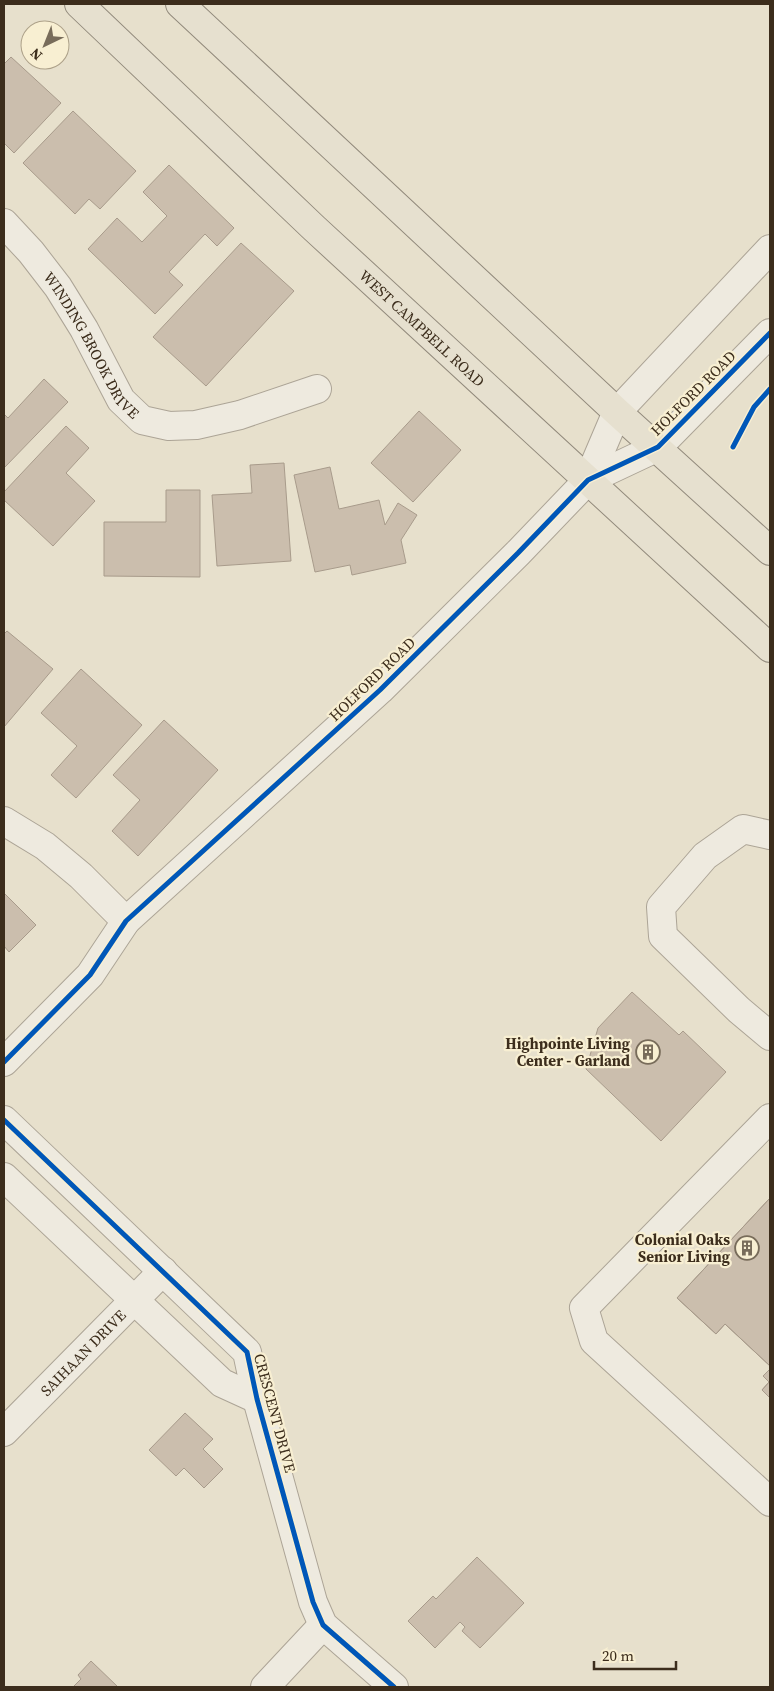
<svg xmlns="http://www.w3.org/2000/svg" width="774" height="1691" font-family="'Source Serif 4',serif">
	<style>
		.building { fill: #cbbead; stroke: #a89b8b }
		.lines { fill: none; stroke-linecap: round; stroke-linejoin: round }
		.minor-casing { stroke: #aca496; stroke-width: 30 }
		.major-casing { stroke: #928a7c; stroke-width: 30 }
		.minor { stroke: #eeeadf; stroke-width: 28 }
		.major { stroke: #e6e0cf; stroke-width: 28 }
		.cycleway-casing { stroke: #f8efd2; stroke-width: 8 }
		.cycleway { stroke: #0057b8; stroke-width: 5 }
		.labels { text-anchor: middle; dominant-baseline: central; stroke-width: 4.5; stroke-linejoin: round; paint-order: stroke }
		.street-label { font-size: 15px; fill: #3c2d1c; stroke: #f8efd2 }
		.poi-label { font-size: 15px; font-weight: bold; fill: #3c2d1c; stroke: #f8efd2; text-anchor: end }
	</style>
	<rect width="100%" height="100%" fill="#e7e0cc"/>
	<path class="building" d="M11 57 61 103 14 153 4 143V64Z
		M73 111 136 171 100 209 89 199 75 214 23 163Z
		M169 165 234 228 217 246 205 234 169 272 183 285 155 314 88 249 117 218 142 242 167 216 143 192Z
		M241 243 294 291 206 386 153 337Z
		M44 379 68 402 4 468V414L8 418Z
		M419 411 461 450 413 502 371 463Z
		M66 426 89 448 66 473 95 501 53 546 4 500V492Z
		M284 463 291 561 217 566 212 495 252 493 250 465Z
		M330 467 339 509 379 500 385 525 398 503 417 515 401 540 406 563 352 575 350 565 315 572 294 475Z
		M166 490H200V577L104 576V522H166Z
		M7 631 53 669 4 727V634Z
		M81 669 142 725 76 798 51 775 77 746 41 713Z
		M164 720 218 770 138 856 112 831 140 800 113 775Z
		M4 893 36 925 9 952 4 946Z
		M632 992 679 1035 683 1031 726 1072 661 1141 586 1069 598 1028Z
		M770 1198V1366L725 1324 716 1334 677 1298Z
		M770 1198V1366L725 1324 716 1334 677 1298Z
		M770 1369V1398L762 1390 769 1382 763 1376Z
		M770 1369V1398L762 1390 769 1382 763 1376Z
		M185 1413 213 1439 203 1449 223 1469 204 1488 184 1468 176 1476 149 1450Z
		M477 1557 524 1603 480 1648 462 1631 465 1627 460 1622 435 1648 408 1621 433 1596 436 1599Z
		M91 1661 118 1687H73L81 1679 78 1675Z"/>
	<g class="lines">
		<g class="minor-casing">
			<g id="minor">
				<path id="s1" d="M4 223 31 252 58 287 84 329 121 400 142 420 169 426 196 425 240 415 317 389"/>
				<path d="M588 480 617 412 770 249"/>
				<path d="M4 821 45 846 81 876 126 921"/>
				<path d="M770 835 743 829 705 856 661 907 663 936 739 1010 770 1036"/>
				<path d="M4 1062 90 975 126 921 380 690 518 553 588 480 658 447 770 333"/>
				<path d="M770 1118 584 1308 594 1341 770 1502"/>
				<path d="M4 1120 247 1352 257 1399 313 1602 323 1625 394 1687"/>
				<path d="M4 1177 222 1383 257 1399"/>
				<path id="s2" d="M4 1432 163 1271"/>
				<path d="M265 1687 323 1625"/>
			</g>
		</g>
		<g class="major-casing">
			<g id="major">
				<path id="s3" d="M79 4 314 228 770 648"/>
				<path d="M180 4 617 412 770 551"/>
			</g>
		</g>
		<use href="#minor" class="minor"/>
		<use href="#major" class="major"/>
		<g class="cycleway-casing">
			<path id="cycleway" d="M733 447 754 407 770 389
				M4 1062 90 975 126 921 380 690 518 553 588 480 658 447 770 333
				M4 1120 247 1352 257 1399 313 1602 323 1625 394 1687"/>
		</g>
		<use href="#cycleway" class="cycleway"/>
	</g>
	<defs>
		<g id="building-ring" transform="scale(1.25)"><circle r="9.5" fill="#f8efd2" stroke="#786c5a" stroke-width="1.5"/><path d="M-4-6H4V6H1V3H-1V6H-4ZM-2.5-4.3h1.7v1.8h-1.7ZM.8-4.3h1.7v1.8H.8ZM-2.5-1h1.7V.8h-1.7ZM.8-1h1.7V.8H.8Z" fill="#786c5a"/></g>
	</defs>
	<g fill-rule="evenodd">
		<use href="#building-ring" x="648" y="1052"/>
		<use href="#building-ring" x="747" y="1248"/>
	</g>
	<g class="labels">
		<g class="street-label">
			<text stroke="none"><textPath href="#s3" startOffset="472">WEST CAMPBELL ROAD</textPath></text>
			<text stroke="none"><textPath href="#s1" startOffset="151">WINDING BROOK DRIVE</textPath></text>
			<text transform="translate(693 393) rotate(-45)">HOLFORD ROAD</text>
			<text transform="translate(372 679) rotate(-44)">HOLFORD ROAD</text>
			<text stroke="none"><textPath href="#s2" startOffset="112">SAIHAAN DRIVE</textPath></text>
			<text transform="translate(275 1413) rotate(75)">CRESCENT DRIVE</text>
		</g>
		<g class="poi-label">
			<text x="630" y="1043">Highpointe Living<tspan x="630" dy="17">Center - Garland</tspan></text>
			<text x="730" y="1239">Colonial Oaks<tspan x="730" dy="17">Senior Living</tspan></text>
		</g>
	</g>
	<rect width="774" height="1691" fill="none" stroke="#3c2d1c" stroke-width="10"/>
	<g transform="translate(45 45) rotate(223)"><circle r="24" fill="#f8efd2" stroke="#ada189"/>
	<path d="M0-4L9 19L0 12L-9 19Z" fill="#786c5a"/>
	<text y="-8" font-size="14" font-weight="bold" text-anchor="middle" fill="#3c2d1c">N</text>
	</g>
	<path d="M594 1661v8h82v-8" fill="none" stroke="#3c2d1c" stroke-width="2.5"/>
	<text x="602" y="1661" font-size="15" fill="#3c2d1c" stroke="#f8efd2" stroke-width="4" paint-order="stroke">20 m</text>
</svg>
